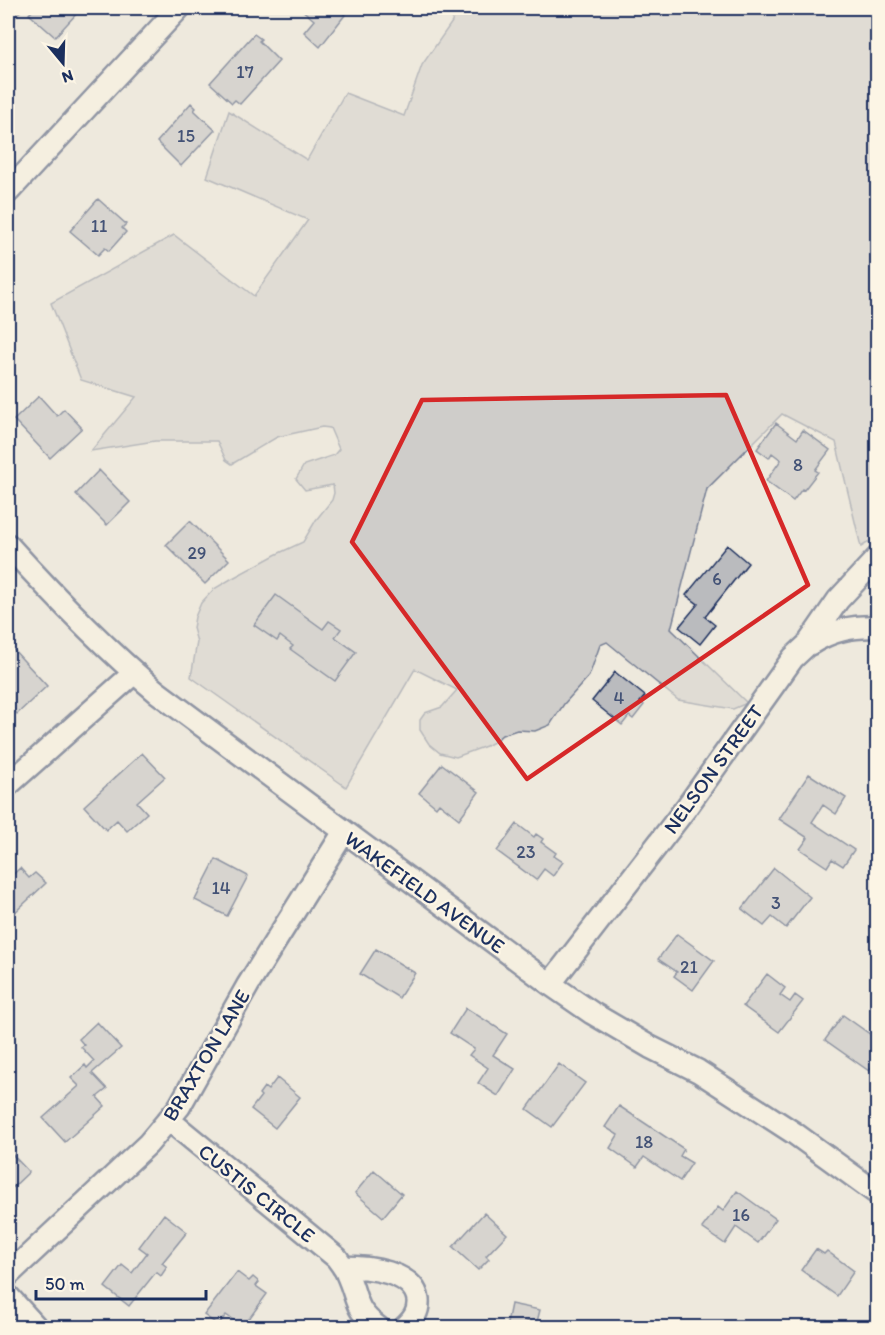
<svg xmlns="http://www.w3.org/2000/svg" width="885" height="1335" font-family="Itim,sans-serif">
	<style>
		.green { fill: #cfcdca; stroke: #757e94; stroke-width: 1.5 }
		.building { fill: #babbbe; stroke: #1b2f5e; stroke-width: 1.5 }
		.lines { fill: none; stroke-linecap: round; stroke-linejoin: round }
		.minor-casing { stroke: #1b2f5e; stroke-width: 26 }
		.minor { stroke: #fcf5e5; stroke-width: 21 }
		.marked { fill: none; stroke: #d62828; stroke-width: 4.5; stroke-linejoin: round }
		.labels { text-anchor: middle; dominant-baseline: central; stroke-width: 4.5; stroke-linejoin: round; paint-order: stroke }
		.number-label { font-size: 18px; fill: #435276 }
		.street-label { font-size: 21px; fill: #1b2f5e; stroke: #fcf5e5 }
	</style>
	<rect width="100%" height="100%" fill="#eee9dd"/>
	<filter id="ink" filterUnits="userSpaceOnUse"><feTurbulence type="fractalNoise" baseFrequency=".0167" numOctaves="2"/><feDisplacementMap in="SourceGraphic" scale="12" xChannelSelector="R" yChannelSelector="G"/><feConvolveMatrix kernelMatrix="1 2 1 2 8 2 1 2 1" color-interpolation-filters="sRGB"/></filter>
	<g filter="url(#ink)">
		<path class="green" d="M8 8H23L8 26Z
			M454 8H877V537L861 547 836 442 782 414 707 489 671 629 747 703 733 709 678 700 607 642 600 645 589 676 564 704 550 725 535 731 517 730 502 735 494 742 486 746 456 757 440 753 429 744 420 730V720L425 713 442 707 457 690 415 669 346 787 191 677 197 642 193 628 195 617 201 603 214 589 231 579 275 555 303 542 316 520 332 500 334 493 333 485 305 490 296 479 304 465 334 455 339 449 330 428 322 427 277 437 232 464 226 460 217 441H155L91 451 136 397 81 380 51 303 174 235 254 296 308 220 207 177 229 111 307 160 345 93 404 116 422 65 452 22Z"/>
		<path class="building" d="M35 8H76L80 10 55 37 29 14Z
			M300 8H344L341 11 345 15 320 47 304 32 314 20Z
			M254 34 261 39 259 41 279 61 240 104 235 100 232 103 210 83Z
			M191 103 196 108 194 110 215 130 181 166 157 142Z
			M98 199 126 224 122 228 126 232 109 251 105 248 98 255 70 231Z
			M39 396 57 416 64 409 82 428 50 458 14 420Z
			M776 423 797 439 803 430 830 450 815 470 818 472 804 490 802 489 793 501 766 481 781 460 772 453 769 458 757 449Z
			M99 470 130 502 107 525 76 494Z
			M190 521 229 560 205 584 166 545Z
			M727 545 748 563 705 617 715 625 700 644 679 627 698 604 686 595Z
			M276 595 323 629 329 621 341 629 335 637 356 652 335 681 290 649 293 646 280 636 277 641 254 625Z
			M12 648 47 686 17 714 8 704V652Z
			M615 672 645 696 640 702 644 705 633 719 629 716 622 725 592 701Z
			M142 753 165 777 137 802 147 813 127 831 117 820 106 830 84 806Z
			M442 764 479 792 459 819 439 803 436 807 419 793Z
			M809 774 846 798 836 814 823 805 812 822 854 850 843 866 832 859 827 867 800 849 808 838 779 819Z
			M517 824 534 837 536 834 543 839 541 842 556 853 554 856 563 862 553 876 544 869 536 880 497 851Z
			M216 859 248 876 227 916 195 900Z
			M20 868 29 878 35 873 46 883 11 916 8 913V879Z
			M774 868 810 897 786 928 772 917 764 926 742 909Z
			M677 934 714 961 693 990 674 976 677 972 658 959Z
			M376 949 415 973 399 998 360 974Z
			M767 974 785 988 780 995 790 1002 795 995 803 1001 779 1032 743 1006Z
			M466 1008 507 1034 493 1055 515 1069 498 1096 478 1083 488 1068 469 1055 474 1049 450 1033Z
			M843 1015 878 1040V1059L869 1071 825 1040Z
			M97 1022 121 1048 92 1073 107 1089 97 1097 105 1106 65 1142 43 1118 79 1086 71 1078 85 1065 87 1068 94 1061 81 1047 84 1045 79 1039Z
			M559 1064 585 1083 552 1127 527 1109Z
			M277 1078 300 1097 275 1128 251 1109 261 1096 259 1094 264 1087 268 1090Z
			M619 1106 684 1149 680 1156 692 1163 680 1181 644 1157 637 1167 610 1148 618 1135 605 1127Z
			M8 1150 29 1172 8 1192Z
			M374 1170 402 1194 383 1217 355 1193Z
			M737 1191 776 1219 758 1243 736 1227 725 1244 702 1228 718 1207 723 1211Z
			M484 1213 507 1234 486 1256 489 1259 478 1270 453 1247Z
			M164 1214 187 1232 162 1263 167 1267 161 1276 156 1272 129 1306 105 1287 122 1265 132 1273 147 1253 139 1247Z
			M816 1249 824 1254 827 1251 854 1271 837 1296 801 1270Z
			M237 1272 249 1281 253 1277 259 1282 256 1286 267 1294 243 1327 226 1315 218 1325 204 1315Z
			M511 1304 540 1310 537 1322H527L526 1328H506Z
			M870 1320 878 1325V1328H865Z"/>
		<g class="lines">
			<g class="minor-casing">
				<path id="minor" d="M8 192 179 8
					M8 545C55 597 103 647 157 692L550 984 592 1013 650 1047 698 1071 794 1133 878 1194
					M810 644C832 630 852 626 878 627
					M8 785 134 673
					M550 984 686 808 793 658 807 645 838 600 878 557
					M169 1120 337 1258C340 1263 345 1268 347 1274 359 1300 353 1309 379 1328
					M343 1267C367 1267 414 1271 418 1300 419 1312 413 1320 404 1328
					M8 1275 148 1144 179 1107 248 985 344 832
					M8 1296 37 1328"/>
			</g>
			<use href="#minor" class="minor"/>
		</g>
	</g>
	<path d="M0 0H885V1335H0ZM726 395 808 585 527 779 352 542 422 400Z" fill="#eee9dd" fill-opacity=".55" fill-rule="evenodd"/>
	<path class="marked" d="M726 395 808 585 527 779 352 542 422 400Z"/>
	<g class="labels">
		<g class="number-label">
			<text x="245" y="72">17</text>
			<text x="186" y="136">15</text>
			<text x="99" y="226">11</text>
			<text x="798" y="465">8</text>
			<text x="197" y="553">29</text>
			<text x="717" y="579">6</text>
			<text x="619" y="698">4</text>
			<text x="526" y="852">23</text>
			<text x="221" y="888">14</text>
			<text x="776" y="903">3</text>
			<text x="689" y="967">21</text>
			<text x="644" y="1142">18</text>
			<text x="741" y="1215">16</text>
		</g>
		<g class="street-label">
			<text transform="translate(713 769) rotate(-54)">NELSON STREET</text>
			<text transform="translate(425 892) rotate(36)">WAKEFIELD AVENUE</text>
			<text transform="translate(206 1055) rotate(-59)">BRAXTON LANE</text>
			<text transform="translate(257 1193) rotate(39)">CUSTIS CIRCLE</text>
		</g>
	</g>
	<rect width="885" height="1335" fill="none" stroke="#fcf5e5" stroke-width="30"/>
	<rect x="15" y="15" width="855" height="1305" fill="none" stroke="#1b2f5e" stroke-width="2" filter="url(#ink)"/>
	<g transform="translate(63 63) rotate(161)" stroke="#fcf5e5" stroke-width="4.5" paint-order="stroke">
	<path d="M0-4.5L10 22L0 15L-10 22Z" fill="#1b2f5e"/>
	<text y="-9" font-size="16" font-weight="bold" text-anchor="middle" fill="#1b2f5e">N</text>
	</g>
	<path d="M36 1290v9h170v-9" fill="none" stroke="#1b2f5e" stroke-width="3"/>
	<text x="45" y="1290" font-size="18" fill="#1b2f5e" stroke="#fcf5e5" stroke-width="4.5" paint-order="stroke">50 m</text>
</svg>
